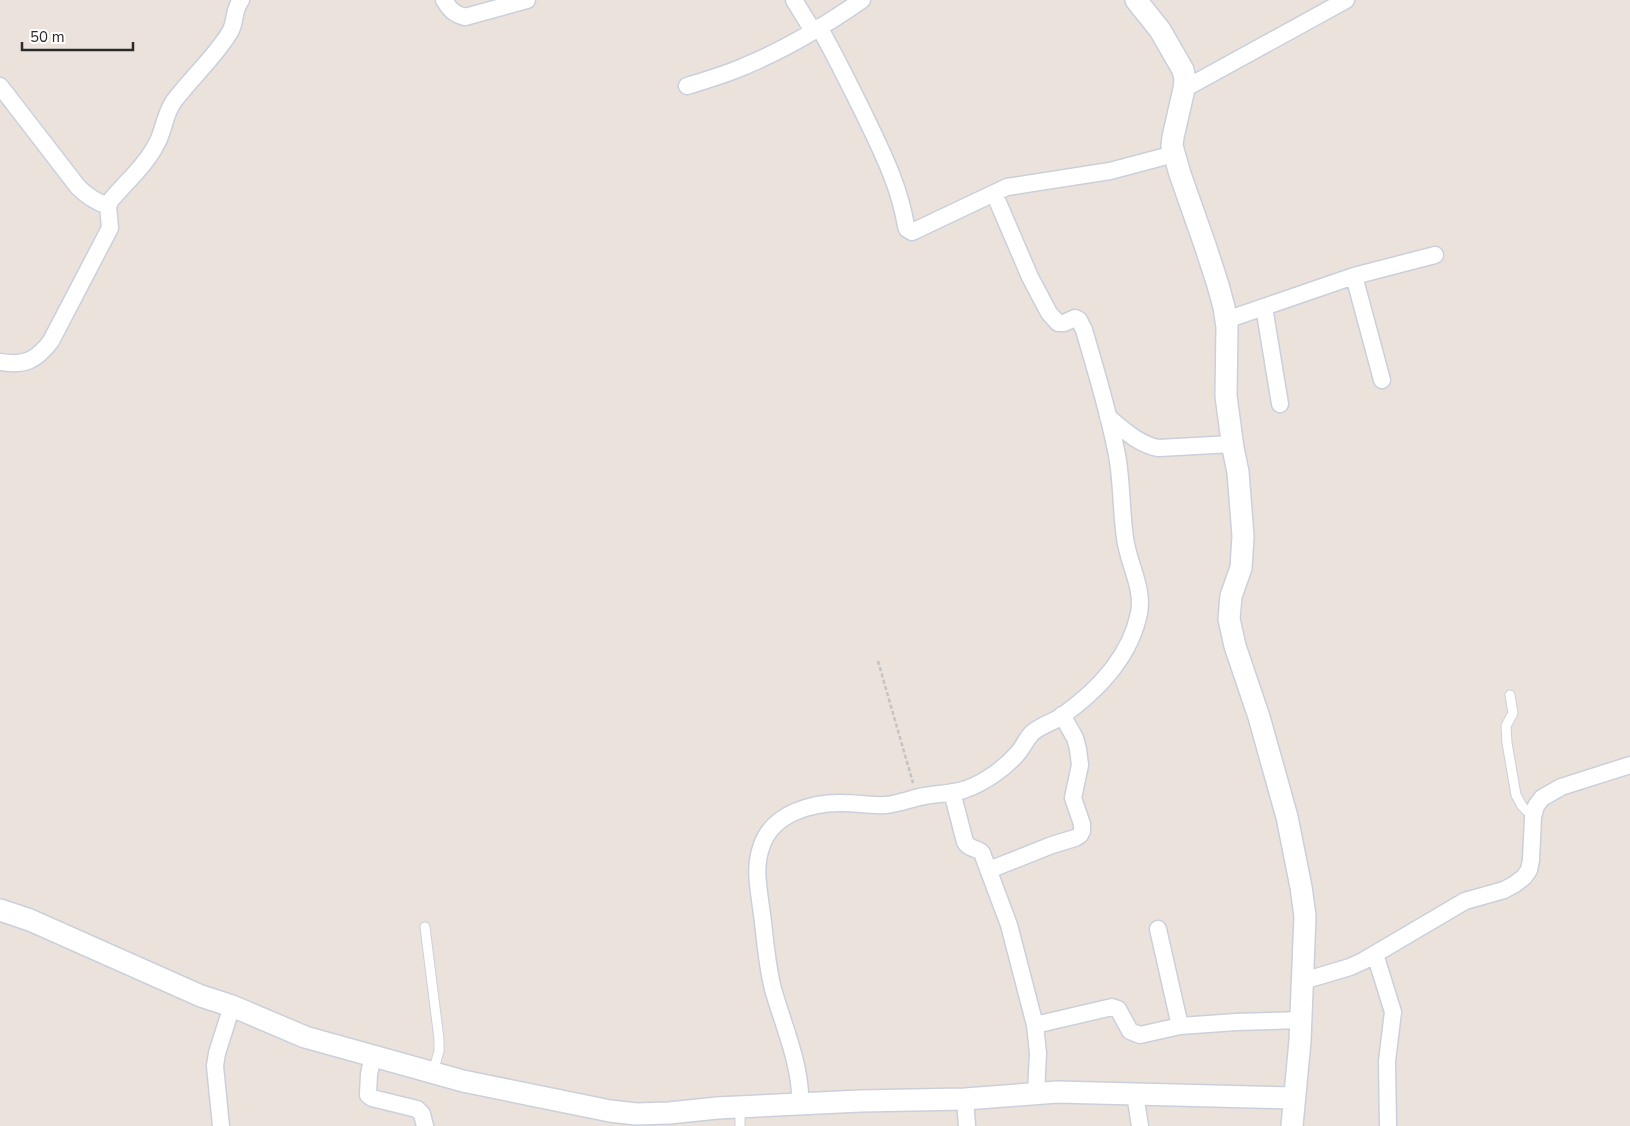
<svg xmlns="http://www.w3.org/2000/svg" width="1630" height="1126" font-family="'Nunito Sans',sans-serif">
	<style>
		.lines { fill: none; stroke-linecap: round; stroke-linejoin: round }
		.service-casing { stroke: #cad0db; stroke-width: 11 }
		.minor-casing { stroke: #cad0db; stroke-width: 19 }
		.tertiary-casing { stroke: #cad0db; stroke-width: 24 }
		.path { stroke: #c3c3c3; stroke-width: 2.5; stroke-dasharray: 4 2.5; stroke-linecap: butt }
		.service { stroke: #fff; stroke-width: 9 }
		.minor { stroke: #fff; stroke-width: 16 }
		.tertiary { stroke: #fff; stroke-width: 21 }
	</style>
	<rect width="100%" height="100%" fill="#ece2dc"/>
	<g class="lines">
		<g class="service-casing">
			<path id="service" d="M1510 695 1513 713 1506 726 1507 743 1516 795 1522 806 1533 817
				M425 927 439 1039V1051L433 1072
				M740 1107V1126"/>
		</g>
		<g class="minor-casing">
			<path id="minor" d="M444 0C450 10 454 14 465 17L527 0
				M794 0 813 31
				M819 27C835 55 849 84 863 112 881 150 899 184 906 226L907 229 912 232 1007 187 1110 171 1174 154
				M0 86 78 187C88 197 96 202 108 206
				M687 86C707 80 727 74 745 66 786 49 826 25 862 0
				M1184 89 1346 0
				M1354 276 1382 380
				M1264 307 1280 404
				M1226 320 1354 276 1435 255
				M0 362C24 366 36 361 51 341L110 228 108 206 111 200C126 182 146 165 157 143 164 130 165 113 174 101 192 77 215 57 230 32 236 22 233 10 241 0
				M1108 417C1123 429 1139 445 1159 448L1232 444
				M952 792 965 842C969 850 977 847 982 853L1009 925 1035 1025 1038 1053 1036 1093
				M989 870 1052 845 1075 838 1080 835 1082 831V824L1073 798 1080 765 1078 749 1075 738 1062 715
				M1158 929 1180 1026
				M1375 954 1393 1012 1387 1061 1388 1126
				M1303 981 1350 967 1363 961 1465 901 1504 890 1515 884 1524 877 1529 870 1531 860 1533 817 1536 806 1542 798 1561 787 1630 765
				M1035 1025 1112 1007 1118 1009 1130 1031 1140 1035 1180 1026 1236 1022 1301 1020
				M373 1056 369 1074 368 1095 372 1098 417 1109 422 1114 425 1126
				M1135 1094 1140 1126
				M965 1099 967 1126
				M800 1104C802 1067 783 1025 773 989 766 962 765 934 761 907 758 886 754 865 762 845 773 813 813 802 844 803 857 803 871 806 885 805 899 804 912 798 925 796 939 793 954 794 966 789 984 783 1005 768 1017 754 1023 748 1026 739 1032 733 1040 726 1050 723 1059 718 1095 693 1130 658 1139 613 1144 588 1128 563 1125 538 1121 510 1122 482 1117 455 1109 413 1096 371 1084 330L1079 320 1075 318 1064 323H1058L1049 313 1030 277 994 193
				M221 1126 215 1066 217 1053 232 1006"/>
		</g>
		<g class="tertiary-casing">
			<path id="tertiary" d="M1136 0 1160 30 1183 70 1185 79 1184 89 1173 137 1172 146 1180 174 1205 245 1218 285 1224 307 1227 327 1226 396 1233 448 1238 472 1243 536 1241 568 1231 596 1229 619 1235 646 1259 717 1287 817 1301 887 1305 916 1300 1041 1292 1126
				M0 910 30 920 201 996 232 1006 305 1037 463 1081 610 1111 636 1114 669 1113 717 1108 860 1101 965 1099 1057 1092 1294 1098"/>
		</g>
		<path class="path" d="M878 661 913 783"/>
		<use href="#service" class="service"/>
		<use href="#minor" class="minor"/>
		<use href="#tertiary" class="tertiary"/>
	</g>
	<path d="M22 42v8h111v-8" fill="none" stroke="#2a2a2a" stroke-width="2.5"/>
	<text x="30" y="42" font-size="15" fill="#2a2a2a" stroke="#ffffff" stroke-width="4" paint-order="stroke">50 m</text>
</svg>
